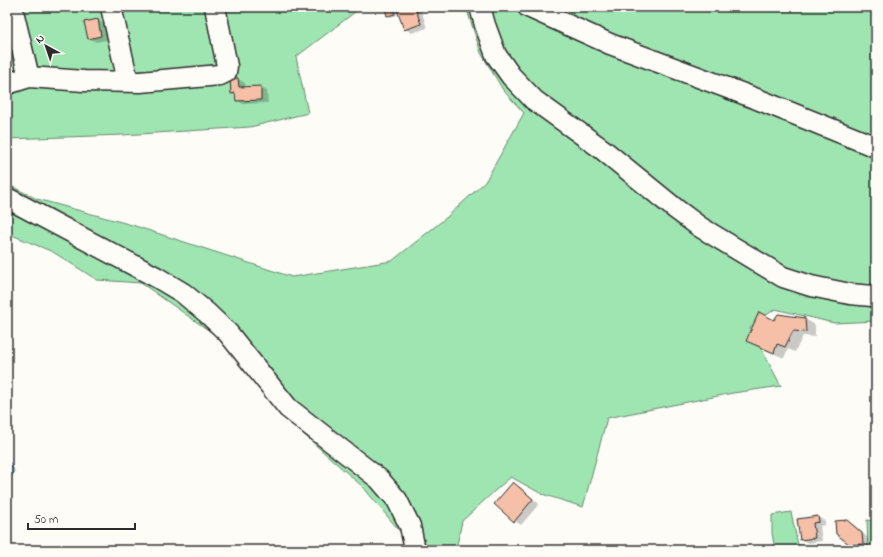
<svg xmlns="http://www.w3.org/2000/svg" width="883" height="557" font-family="'Indie Flower',sans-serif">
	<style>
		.green { fill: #9fe5b1; stroke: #65886e }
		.water { fill: #a0d5fe; stroke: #7191aa }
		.shadow { fill: #0003 }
		.building { fill: #f5c0a7; stroke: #2b2b2b }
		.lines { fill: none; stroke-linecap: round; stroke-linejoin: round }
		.minor-casing { stroke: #2b2b2b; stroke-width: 23 }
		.minor { stroke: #fdfcf7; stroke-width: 20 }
	</style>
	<rect width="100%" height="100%" fill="#fdfcf7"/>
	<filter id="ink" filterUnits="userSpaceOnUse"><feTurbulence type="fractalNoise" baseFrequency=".025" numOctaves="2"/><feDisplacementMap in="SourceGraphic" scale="8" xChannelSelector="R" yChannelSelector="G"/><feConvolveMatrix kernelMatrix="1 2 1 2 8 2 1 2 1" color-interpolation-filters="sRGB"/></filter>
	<g filter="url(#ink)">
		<path class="green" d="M7 7H365L359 9 296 57 308 113 250 127 123 135 7 139Z
			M466 7H876V321L834 323 775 309 750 327 781 386 733 393 607 418 583 507 542 494 511 477 499 487 462 521 456 550H404L403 535 363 487 284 417 221 339 141 283 97 280 53 252 7 233V184L37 199 132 225 292 277 392 261 447 217 485 182 524 113 503 90 481 53Z
			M791 512 798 545 841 550H775L772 533V515Z
			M867 520 875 521 876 550H846L868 548Z"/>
		<path class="water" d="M7 459 11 464 14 471 7 487Z"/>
		<path class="shadow" d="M392 7 396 9 397 15 391 17 387 15Z
			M398 7H420L427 28 412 33 405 29Z
			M98 20 104 24 107 40 96 42 89 38Z
			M238 79 245 83V88L260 87 267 91 268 103 243 104 237 100 236 96 232 93Z
			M805 319 815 325V337L803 336 795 352 788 349 784 358 758 347 748 341 775 321Z
			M513 483 520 487 539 504 521 525 515 521Z
			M818 517 825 521V525L820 526 822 541 808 543 801 539 798 519Z
			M846 521 854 525 868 538 869 548 857 549 850 545Z"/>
		<path class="building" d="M388 7H393L395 14 387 16 385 8Z
			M396 7H415L421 24 404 30Z
			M98 19 101 36 88 39 84 22Z
			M230 78H238L239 87 261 86V100L236 101 235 93 231 94Z
			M759 312 774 320 778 314 805 318 806 332 793 331 785 347 777 344 774 353 746 341Z
			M513 482 533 499 514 522 494 504Z
			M818 516 819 522 813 523 815 538 800 540 797 519Z
			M847 520 862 533 863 544 850 545 836 534 835 521Z"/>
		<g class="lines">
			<g class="minor-casing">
				<path id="minor" d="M12 7 29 77
					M111 7 128 81
					M480 7 485 25 496 55 511 76 534 100 602 149 677 210 700 227 783 277 811 286 850 294 872 296 876 294
					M528 7 610 44 757 99 876 147
					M7 84 29 77 84 81 140 82 220 75 226 72 227 66 215 7
					M7 198 158 278 183 293 207 313 228 333 288 408 379 479 397 500 410 526 415 550"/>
			</g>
			<use href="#minor" class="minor"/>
		</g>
	</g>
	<rect width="883" height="557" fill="none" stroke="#fdfcf7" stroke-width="24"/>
	<rect x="12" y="12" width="859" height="533" fill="none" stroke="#2b2b2b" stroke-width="1.5" filter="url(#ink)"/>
	<g transform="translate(46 46) rotate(320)" stroke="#fdfcf7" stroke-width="3" paint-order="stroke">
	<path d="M0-3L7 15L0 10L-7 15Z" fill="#2b2b2b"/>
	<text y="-6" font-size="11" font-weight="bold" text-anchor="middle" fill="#2b2b2b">N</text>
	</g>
	<path d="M28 523v6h107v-6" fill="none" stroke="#2b2b2b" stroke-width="2"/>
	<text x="34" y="523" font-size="12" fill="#2b2b2b" stroke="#fdfcf7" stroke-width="3" paint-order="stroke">50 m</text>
</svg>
